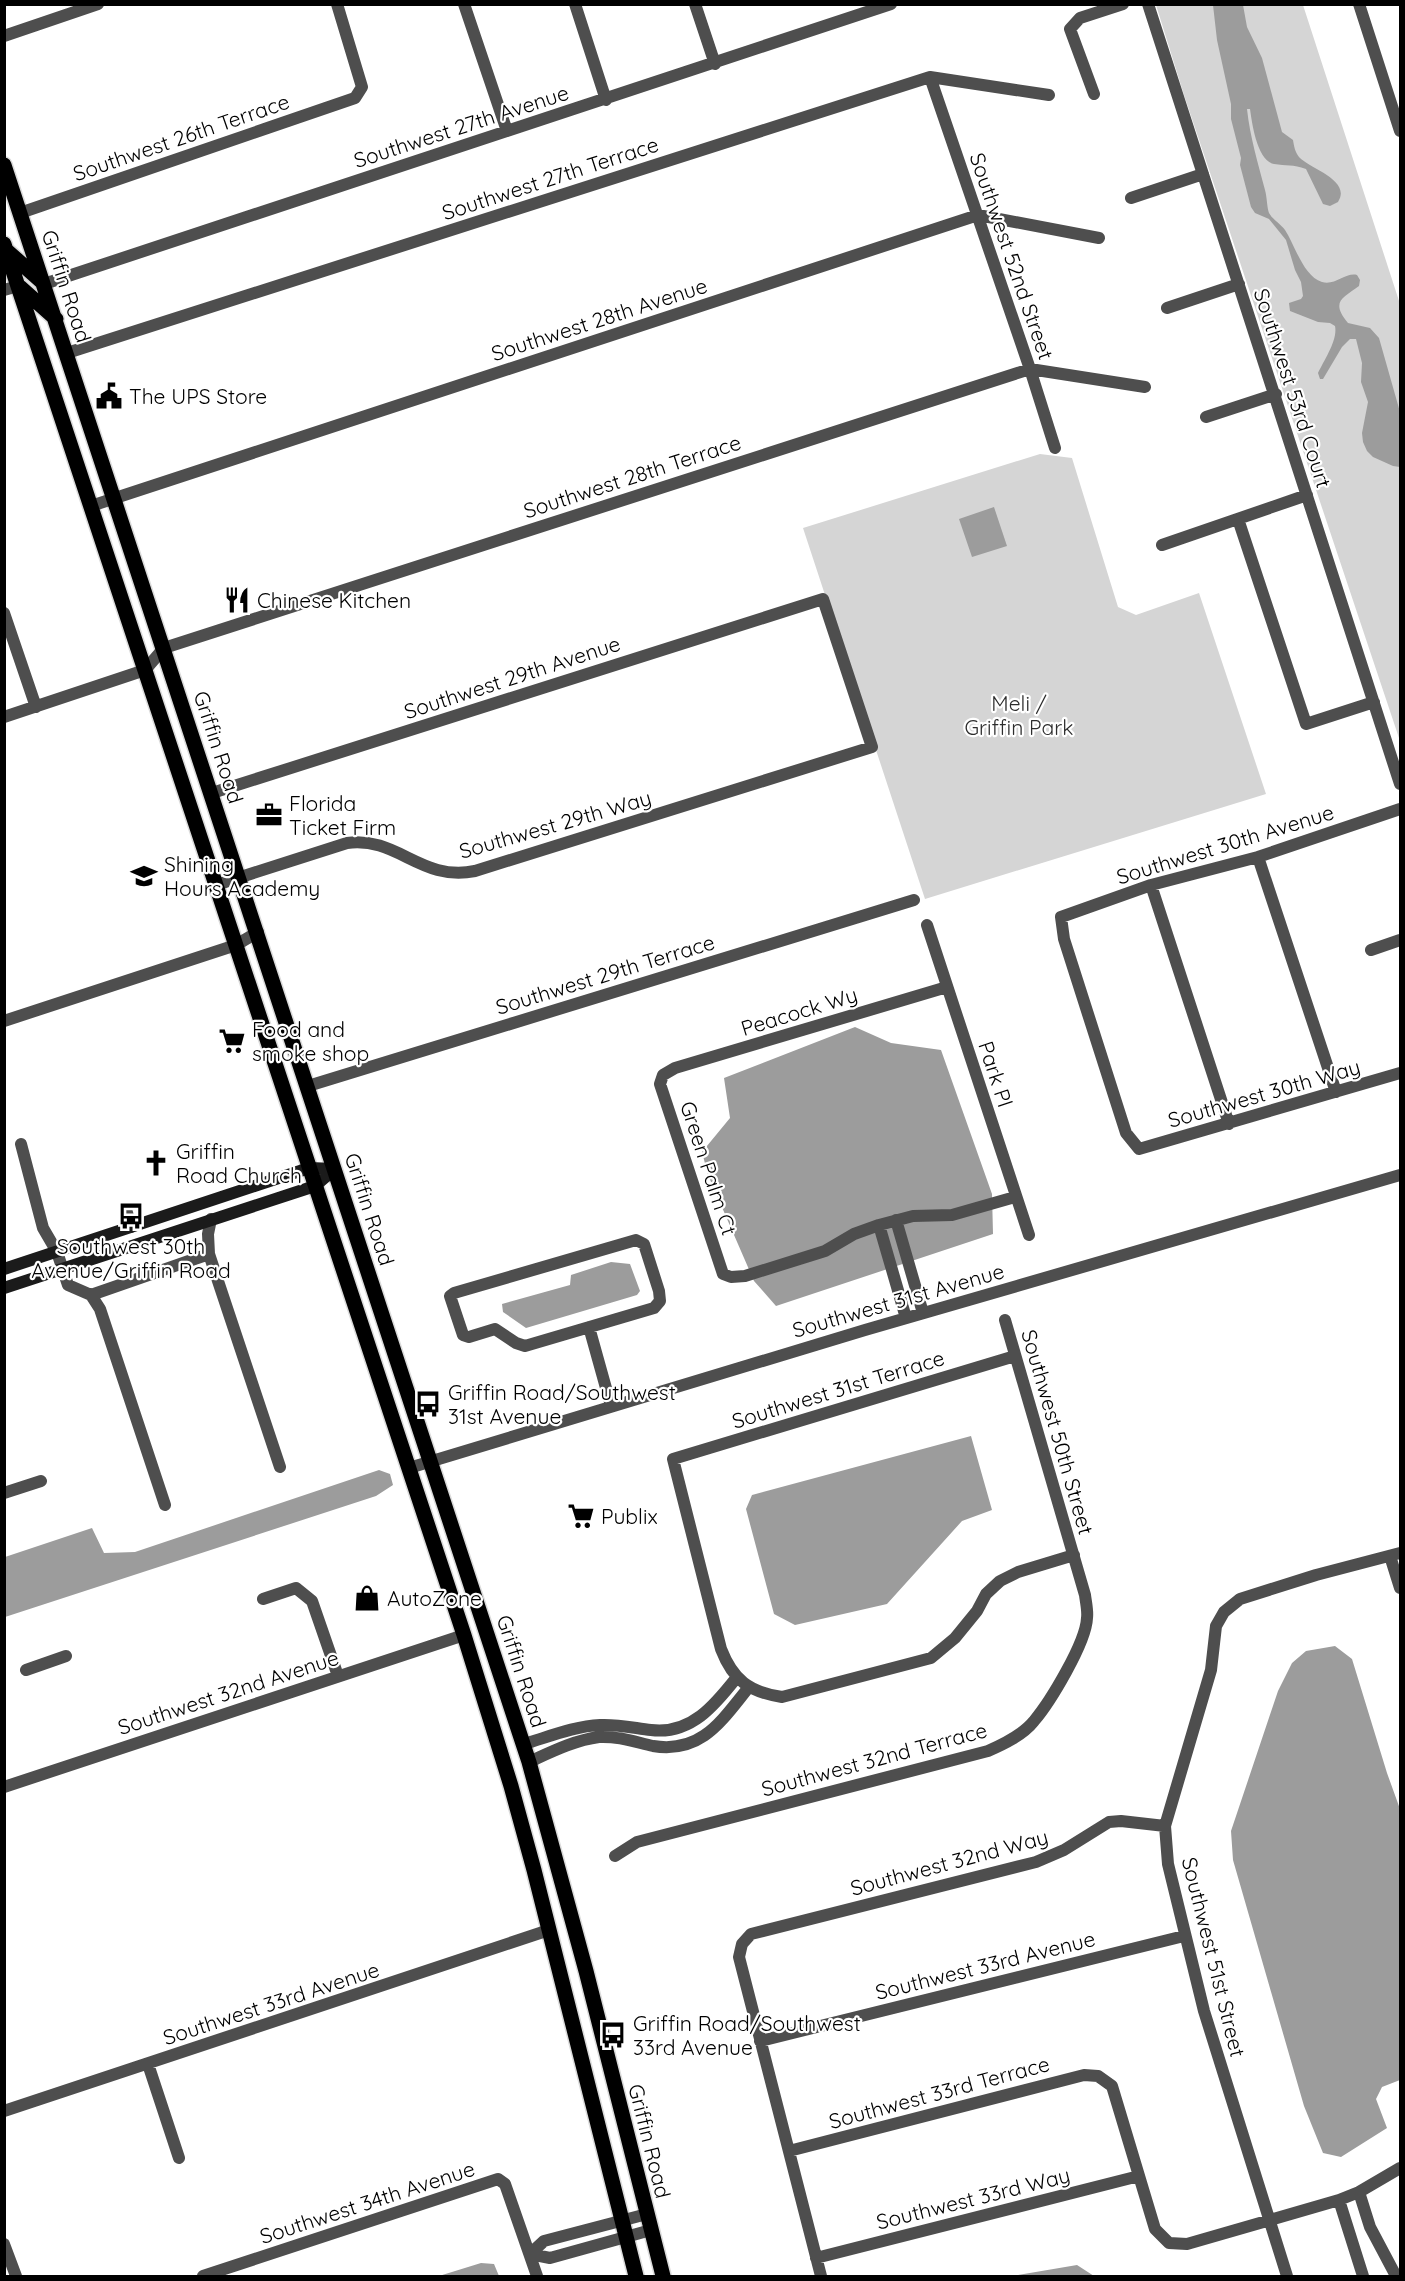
<svg xmlns="http://www.w3.org/2000/svg" width="1405" height="2281" font-family="Quicksand,sans-serif">
	<style>
		.green { fill: #d5d5d5 }
		.water { fill: #9c9c9c }
		.lines { fill: none; stroke-linecap: round; stroke-linejoin: round }
		.primary-casing { stroke: #dbdbdb; stroke-width: 18 }
		.street { stroke: #4e4e4e; stroke-width: 12 }
		.secondary { stroke: #1b1b1b; stroke-width: 12 }
		.primary { stroke: #000; stroke-width: 15 }
		.labels { text-anchor: middle; dominant-baseline: central; stroke-width: 4.5; stroke-linejoin: round; paint-order: stroke }
		.street-label { font-size: 21px; fill: #000; stroke: #fff }
		.poi-label { font-size: 21px; fill: #000; stroke: #fff; text-anchor: start }
		.park-label { font-size: 21px; fill: #2c2c2c; stroke: #fff }
	</style>
	<rect width="100%" height="100%" fill="#fff"/>
	<path class="green" d="M1156 5H1303L1400 304V741L1184 95Z
		M1040 454 1072 458 1118 607 1136 615 1199 593 1266 794 925 899 803 528Z"/>
	<path class="water" d="M1213 5H1243L1247 27 1262 58 1282 132 1293 140C1294 146 1295 152 1299 157 1310 169 1352 180 1338 202L1330 206 1323 204 1306 169C1293 164 1286 166 1274 164 1257 161 1252 123 1250 109H1247C1250 137 1258 163 1265 190 1267 197 1267 208 1269 213 1272 219 1281 224 1285 230 1295 245 1303 276 1322 282 1335 286 1346 272 1357 275L1360 280 1359 286C1343 298 1330 301 1348 323L1370 328 1379 338 1400 412V467L1393 466 1373 457 1367 451 1363 442 1362 433 1368 402 1361 382 1362 363 1356 339H1350L1342 347 1323 379H1320L1318 373C1324 360 1338 340 1335 326L1330 323 1318 322 1290 311 1289 303 1301 299 1303 296 1301 282 1295 270 1286 240 1269 219 1255 213 1251 207 1240 165 1241 158 1231 119V104L1217 40Z
		M994 507 1007 546 972 557 959 519Z
		M855 1027 891 1043 941 1050 992 1194 993 1234 776 1306 754 1281 708 1175 702 1152 730 1118 724 1078Z
		M611 1262 630 1264 640 1291 637 1295 526 1328 503 1312 502 1304 570 1285 571 1275Z
		M971 1436 992 1510 962 1521 887 1604 795 1625 774 1614 746 1509 752 1495Z
		M379 1470 390 1474 393 1485 376 1496 5 1617V1557L92 1528 104 1553 135 1552Z
		M1335 1646 1352 1659 1387 1773 1400 1809V2080L1382 2087 1376 2099 1387 2128 1341 2157 1323 2153 1304 2106 1233 1860 1231 1831 1278 1691 1292 1663 1306 1651Z
		M481 2263 494 2264 499 2276H439Z
		M1077 2265 1094 2276H1012L1018 2275Z"/>
	<g class="lines">
		<g class="primary-casing">
			<path id="primary" d="M4 165 529 1762 586 1971 663 2276
				M4 244 464 1635 511 1786 534 1870 636 2276
				M6 250 42 282
				M20 287 56 319"/>
		</g>
		<path class="street" d="M464 4 507 131
			M575 4 606 100
			M695 4 715 64
			M1148 4 1400 784
			M1359 4 1400 131
			M4 36 98 4
			M930 77 1030 369 1055 448
			M1094 94 1070 29 1080 18 1123 4
			M1131 198 1203 174
			M20 213 355 98 362 87 337 4
			M44 284 891 4
			M4 290 18 286
			M1167 308 1239 284
			M67 353 930 77 1049 95
			M1206 417 1276 394
			M91 506 978 215 1099 238
			M1238 519 1306 724 1374 702
			M1162 545 1307 495
			M4 613 36 707
			M4 717 145 670 164 648 1030 369 1145 387
			M212 793 823 599 872 747 475 871C420 882 398 836 347 843L216 885
			M1400 809 1258 857 1151 885 1061 917 1064 939 1126 1133 1139 1149 1400 1073
			M1258 857 1336 1092
			M1151 885 1229 1124
			M927 925 1029 1235
			M1371 950 1400 940
			M947 987 675 1068 663 1075 660 1084 723 1274 731 1277 745 1276 825 1251 854 1234 879 1225 913 1216 952 1215 1015 1197
			M4 1021 236 945 258 932
			M308 1086 914 900
			M21 1144 43 1228 57 1252 68 1285 91 1295 100 1309 165 1505
			M126 1209 131 1227
			M211 1219 208 1234 209 1254 280 1467
			M896 1220 923 1313
			M879 1225 906 1318
			M636 1240 644 1244 659 1291 660 1301 654 1308 525 1346 516 1343 495 1329 469 1337 463 1335 450 1296 454 1293Z
			M91 1295 209 1254
			M589 1327 611 1406
			M1015 1356 673 1459 721 1649C733 1680 749 1692 782 1697L931 1658 955 1638 977 1611 986 1594 1000 1581 1018 1572 1074 1555
			M409 1468 865 1330 1400 1175
			M4 1493 41 1481
			M1390 1556 1400 1588
			M263 1599 296 1588 312 1601 338 1676
			M26 1670 66 1656
			M524 1744C548 1737 575 1726 600 1725 617 1724 634 1728 651 1730 691 1735 715 1705 737 1677
			M529 1762C551 1752 575 1740 599 1737 618 1736 635 1742 653 1746 702 1754 722 1720 749 1687
			M4 1787 464 1635
			M615 1856 637 1842 988 1751C1004 1744 1023 1735 1034 1721 1050 1702 1086 1643 1087 1618 1088 1611 1086 1603 1085 1595L1005 1320
			M760 2041 1184 1936
			M148 2064 179 2158
			M4 2111 549 1930
			M789 2151 1084 2075 1098 2076 1112 2086 1155 2229 1169 2243 1187 2244 1339 2200 1359 2192 1400 2168
			M1359 2192 1370 2227 1396 2276
			M1339 2200 1363 2276
			M4 2244 16 2276
			M530 2254 544 2241 647 2214
			M530 2254 550 2258 651 2230
			M816 2258 1139 2176
			M203 2276 498 2179 505 2184 537 2276
			M821 2276 739 1957 742 1944 751 1934 1036 1862 1064 1850 1109 1822 1121 1821 1165 1826
			M1287 2276 1204 2011 1168 1864 1165 1826 1211 1670 1216 1626 1224 1612 1240 1599 1316 1575 1400 1553"/>
		<path class="secondary" d="M4 1269 309 1168 335 1169
			M4 1288 315 1186 335 1169"/>
		<use href="#primary" class="primary"/>
	</g>
	<defs>
		<g id="civic-bare" transform="scale(2.07)"><path d="M-.6-6.5H3V-4.5H.6V-3L4-1V1h2V6H-6V1h2V-1L-.6-3ZM-1.2 2.5V6h2.4V2.5Z" fill="#000" stroke="#fff" stroke-width="2.5" paint-order="stroke"/></g>
		<g id="restaurant-bare" transform="scale(2.07)"><path d="M-5-6h1v4h1v-4h1v4h1v-4h1v5L-1.5 .5V6h-2V.5L-5-1ZM5-6V6H3V1.5H1.5Q1.5-4 5-6Z" fill="#000" stroke="#fff" stroke-width="2.5" paint-order="stroke"/></g>
		<g id="office-bare" transform="scale(2.07)"><path d="M-6-3h4V-5.5h4V-3h4V5H-6ZM-1-4.5V-3h2v-1.5ZM-6 0V1H6V0Z" fill="#000" stroke="#fff" stroke-width="2.5" paint-order="stroke"/></g>
		<g id="school-bare" transform="scale(2.07)"><path d="M0-5L7-2L0 1L-7-2ZM-4 1L0 2.5L4 1V4Q0 6-4 4Z" fill="#000" stroke="#fff" stroke-width="2.5" paint-order="stroke"/></g>
		<g id="supermarket-bare" transform="scale(2.07)"><path d="M-6-5.5h2.5l.6 2H6L4.5 2H-2.5L-4.4-4H-6ZM-1.5 3.2a1.3 1.3 0 1 0 .1 0ZM3 3.2a1.3 1.3 0 1 0 .1 0Z" fill="#000" stroke="#fff" stroke-width="2.5" paint-order="stroke"/></g>
		<g id="church-bare" transform="scale(2.07)"><path d="M-1.2-6h2.4v3.5h3.3v2.4h-3.3V6h-2.4V-.1h-3.3v-2.4h3.3Z" fill="#000" stroke="#fff" stroke-width="2.5" paint-order="stroke"/></g>
		<g id="bus-bare" transform="scale(2.07)"><path d="M-5-6H5V4H4V6H2V4H-2V6H-4V4H-5ZM-3.5-4V0h7V-4ZM-3.5 1.2v1.5H-2V1.2ZM2 1.2v1.5H3.5V1.2Z" fill="#000" stroke="#fff" stroke-width="2.5" paint-order="stroke"/></g>
		<g id="shop-bare" transform="scale(2.07)"><path d="M-5-2.5h2.3a2.7 3.5 0 0 1 5.4 0H5L5.5 6h-11ZM-1.5-2.5h3a1.5 2.3 0 0 0-3 0Z" fill="#000" stroke="#fff" stroke-width="2.5" paint-order="stroke"/></g>
	</defs>
	<g fill-rule="evenodd">
		<use href="#civic-bare" x="109" y="396"/>
		<use href="#restaurant-bare" x="237" y="600"/>
		<use href="#office-bare" x="269" y="815"/>
		<use href="#school-bare" x="144" y="876"/>
		<use href="#supermarket-bare" x="232" y="1041"/>
		<use href="#church-bare" x="156" y="1163"/>
		<use href="#bus-bare" x="131" y="1216"/>
		<use href="#bus-bare" x="428" y="1404"/>
		<use href="#supermarket-bare" x="581" y="1516"/>
		<use href="#shop-bare" x="367" y="1598"/>
		<use href="#bus-bare" x="613" y="2035"/>
	</g>
	<g class="labels">
		<g class="street-label">
			<text transform="translate(461 126) rotate(-18)">Southwest 27th Avenue</text>
			<text transform="translate(181 137) rotate(-19)">Southwest 26th Terrace</text>
			<text transform="translate(550 178) rotate(-18)">Southwest 27th Terrace</text>
			<text transform="translate(1012 256) rotate(71)">Southwest 52nd Street</text>
			<text transform="translate(67 286) rotate(72)">Griffin Road</text>
			<text transform="translate(599 319) rotate(-18)">Southwest 28th Avenue</text>
			<text transform="translate(1293 388) rotate(72)">Southwest 53rd Court</text>
			<text transform="translate(632 476) rotate(-18)">Southwest 28th Terrace</text>
			<text transform="translate(512 677) rotate(-18)">Southwest 29th Avenue</text>
			<text transform="translate(219 747) rotate(72)">Griffin Road</text>
			<text transform="translate(555 824) rotate(-16)">Southwest 29th Way</text>
			<text transform="translate(1225 844) rotate(-17)">Southwest 30th Avenue</text>
			<text transform="translate(605 974) rotate(-17)">Southwest 29th Terrace</text>
			<text transform="translate(799 1011) rotate(-17)">Peacock Wy</text>
			<text transform="translate(996 1074) rotate(72)">Park Pl</text>
			<text transform="translate(1264 1093) rotate(-16)">Southwest 30th Way</text>
			<text transform="translate(709 1168) rotate(72)">Green Palm Ct</text>
			<text transform="translate(370 1209) rotate(72)">Griffin Road</text>
			<text transform="translate(898 1300) rotate(-16)">Southwest 31st Avenue</text>
			<text transform="translate(838 1389) rotate(-17)">Southwest 31st Terrace</text>
			<text transform="translate(1058 1432) rotate(74)">Southwest 50th Street</text>
			<text transform="translate(522 1671) rotate(72)">Griffin Road</text>
			<text transform="translate(228 1692) rotate(-18)">Southwest 32nd Avenue</text>
			<text transform="translate(874 1759) rotate(-15)">Southwest 32nd Terrace</text>
			<text transform="translate(949 1862) rotate(-15)">Southwest 32nd Way</text>
			<text transform="translate(1214 1957) rotate(76)">Southwest 51st Street</text>
			<text transform="translate(985 1965) rotate(-14)">Southwest 33rd Avenue</text>
			<text transform="translate(271 2003) rotate(-18)">Southwest 33rd Avenue</text>
			<text transform="translate(939 2092) rotate(-15)">Southwest 33rd Terrace</text>
			<text transform="translate(650 2141) rotate(76)">Griffin Road</text>
			<text transform="translate(973 2198) rotate(-14)">Southwest 33rd Way</text>
			<text transform="translate(367 2202) rotate(-18)">Southwest 34th Avenue</text>
		</g>
		<g class="poi-label">
			<text x="129" y="396">The UPS Store</text>
			<text x="257" y="600">Chinese Kitchen</text>
			<text x="289" y="803">Florida<tspan x="289" dy="24">Ticket Firm</tspan></text>
			<text x="164" y="864">Shining<tspan x="164" dy="24">Hours Academy</tspan></text>
			<text x="252" y="1029">Food and<tspan x="252" dy="24">smoke shop</tspan></text>
			<text x="176" y="1151">Griffin<tspan x="176" dy="24">Road Church</tspan></text>
			<text x="131" y="1246" text-anchor="middle">Southwest 30th<tspan x="131" dy="24">Avenue/Griffin Road</tspan></text>
			<text x="448" y="1392">Griffin Road/Southwest<tspan x="448" dy="24">31st Avenue</tspan></text>
			<text x="601" y="1516">Publix</text>
			<text x="387" y="1598">AutoZone</text>
			<text x="633" y="2023">Griffin Road/Southwest<tspan x="633" dy="24">33rd Avenue</tspan></text>
		</g>
		<g class="park-label">
			<text x="1019" y="703">Meli /<tspan x="1019" dy="24">Griffin Park</tspan></text>
		</g>
	</g>
	<rect width="1405" height="2281" fill="none" stroke="#000000" stroke-width="12"/>
</svg>
